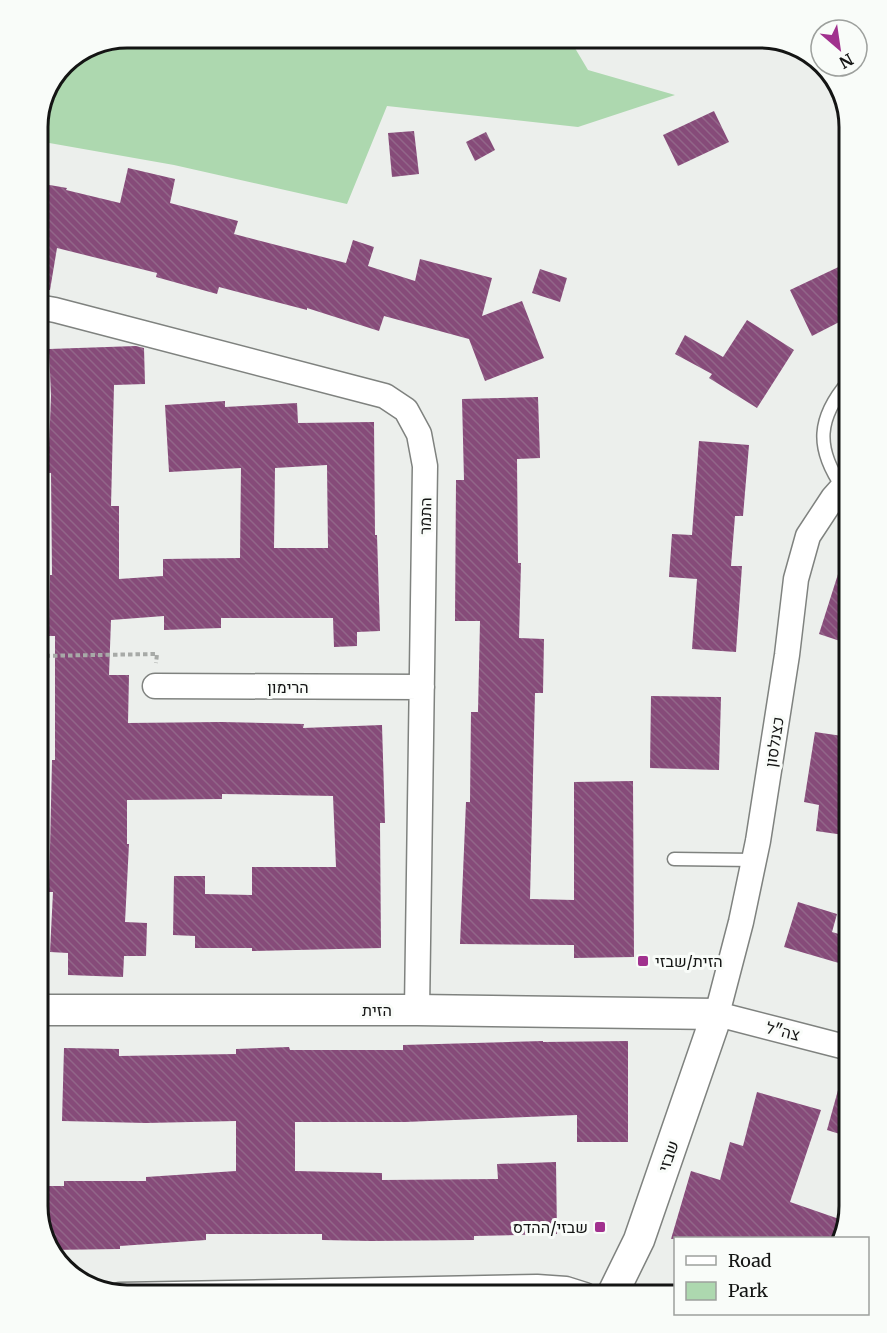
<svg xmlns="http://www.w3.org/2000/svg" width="887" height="1333" font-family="Merriweather,Heebo,serif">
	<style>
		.green { fill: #add8af }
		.building { fill: url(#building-back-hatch); fill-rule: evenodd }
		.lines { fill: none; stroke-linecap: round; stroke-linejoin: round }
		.service-casing { stroke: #7f827f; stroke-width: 15 }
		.minor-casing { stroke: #7f827f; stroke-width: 27 }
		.tertiary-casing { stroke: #7f827f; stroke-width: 33 }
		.path { stroke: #a7aaa7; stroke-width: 4; stroke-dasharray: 4.5 3; stroke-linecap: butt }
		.service { stroke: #fff; stroke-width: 12 }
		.minor { stroke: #fff; stroke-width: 24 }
		.tertiary { stroke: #fff; stroke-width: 30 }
		.poi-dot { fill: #a1318e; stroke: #f9fcf9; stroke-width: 2 }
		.labels { text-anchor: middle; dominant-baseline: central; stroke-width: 6; stroke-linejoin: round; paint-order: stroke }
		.street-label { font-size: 16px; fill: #141514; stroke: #f9fcf9 }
		.poi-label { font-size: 16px; fill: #141514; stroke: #f9fcf9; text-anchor: start }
		.rim { fill: none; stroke: #141514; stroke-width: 3 }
	</style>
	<defs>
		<pattern id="building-back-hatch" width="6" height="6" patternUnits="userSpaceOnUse" patternTransform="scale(1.5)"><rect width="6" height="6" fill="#864b79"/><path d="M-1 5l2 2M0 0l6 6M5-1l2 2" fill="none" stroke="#926689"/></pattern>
	</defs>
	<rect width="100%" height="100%" fill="#ecefec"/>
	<path class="green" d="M127 38H569L588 70 675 95 578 127 387 106 347 204 174 165 38 141V122L64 64Z"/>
	<path class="building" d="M714 111 729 142 678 166 663 135Z
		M414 131 419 174 392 177 388 133Z
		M486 132 495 150 475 161 466 142Z
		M128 168 175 179 170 203 238 221 234 234 346 263 353 240 374 247 368 266 415 281 420 259 492 278 482 316 522 301 544 358 485 381 469 339 384 316 379 331 307 308V310L219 287 217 294 156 277 157 273 57 248 50 290 38 289V183L67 188 66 190 120 203Z
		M849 262V317L812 336 790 290Z
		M540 269 567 278 560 302 532 293Z
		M747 320 794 350 757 408 709 378 712 374 675 354 685 335 723 357Z
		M136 346 144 348 145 384 114 385 111 506H119V579L163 576V559L240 558 241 468 169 472 165 405 225 401V407L297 403 298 423 374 422 375 535H377L380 631 357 632V646L334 647 333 618H221V628L164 630V616L111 620 109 675H129L128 723 221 722 304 724 303 728 382 725 385 823H380L381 948 252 951V948H195V936L173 935 174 876H205V894L252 895V867H336L333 796 222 794V799L127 800V844H129L125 922 147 923 146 956H124L123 977 68 975V953L50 952 53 892H49L52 760H55V636H49L50 575H52L51 473H48L51 396 49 349ZM327 465 328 548H274L275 468Z
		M538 397 540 458 517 459 518 563H521L519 638 544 639 543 693H535L530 899 574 900V782L633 781 634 957 574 958V945L460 944 466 802H470L471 712H478L480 621H455L456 480H464L462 399Z
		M699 441 749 445 743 516H735L731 566H742L736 652 692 649 697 579 669 577 672 534 692 535Z
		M845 552H849V644L819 634Z
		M651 696 721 697 719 770 650 768Z
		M815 732 849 737V801L844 835 816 831 819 805 804 802Z
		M798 902 837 914 832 932 849 937V966L784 947Z
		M543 1041V1042L628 1041V1142H577V1115L405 1122H295V1171L382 1173V1180L498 1179 497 1164 556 1162 557 1234 474 1236V1240L371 1241 322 1240V1234H206V1240L120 1246V1249L49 1250 38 1206V1186H64V1181H146V1177L236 1171V1121L146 1123 62 1121 64 1048 119 1049V1056L236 1054V1049L289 1047 290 1050H403V1045Z
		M843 1072 849 1073V1137L827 1130Z
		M757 1092 821 1110 790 1202 845 1221 841 1239H671L691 1171 720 1180 730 1142 743 1146Z"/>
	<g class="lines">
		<g class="service-casing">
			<path id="service" d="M843 488C815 448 817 418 849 381
				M674 859 754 860"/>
		</g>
		<g class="minor-casing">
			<path id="minor" d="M38 307 55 310 385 396 406 410 419 434 425 466 417 1010
				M155 686 422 687
				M849 1048 717 1014 741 922 758 841 787 655 796 579 808 536 833 498 849 480
				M120 1295 537 1287 566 1289 585 1295"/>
		</g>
		<g class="tertiary-casing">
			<path id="tertiary" d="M38 1010H417L717 1014 639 1240 612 1295"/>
		</g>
		<path class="path" d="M38 656 157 654 156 663"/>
		<use href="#service" class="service"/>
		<use href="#minor" class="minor"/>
		<use href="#tertiary" class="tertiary"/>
	</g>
	<g class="poi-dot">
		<rect x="637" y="955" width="12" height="12" rx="3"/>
		<rect x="594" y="1221" width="12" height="12" rx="3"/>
	</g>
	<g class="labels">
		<g class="street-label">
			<text transform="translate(425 516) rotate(-89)">התמר</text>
			<text x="288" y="687">הרימון</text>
			<text transform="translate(774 742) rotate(-81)">כצנלסון</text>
			<text x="377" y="1010">הזית</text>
			<text transform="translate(783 1031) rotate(14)">צה"ל</text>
			<text transform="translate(668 1156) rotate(-71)">שבזי</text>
		</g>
		<g class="poi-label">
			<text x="655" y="961">הזית/שבזי</text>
			<text x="588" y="1227" text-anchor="end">שבזי/ההדס</text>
		</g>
	</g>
	<path d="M0 0H887V1333H0ZM127 48H760A79 79 0 0 1 839 127V1206A79 79 0 0 1 760 1285H127A79 79 0 0 1 48 1206V127A79 79 0 0 1 127 48Z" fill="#f9fcf9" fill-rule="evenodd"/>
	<path class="rim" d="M127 48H760A79 79 0 0 1 839 127V1206A79 79 0 0 1 760 1285H127A79 79 0 0 1 48 1206V127A79 79 0 0 1 127 48Z"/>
	<rect x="674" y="1237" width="195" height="78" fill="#f9fcf9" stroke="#9da09d" stroke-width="1.5"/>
	<rect x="686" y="1256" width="30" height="9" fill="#ffffff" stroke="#9da09d" stroke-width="1.5"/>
	<text x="728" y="1267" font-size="18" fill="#141514">Road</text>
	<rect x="686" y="1282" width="30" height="18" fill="#add8af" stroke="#9da09d" stroke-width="1.5"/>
	<text x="728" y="1297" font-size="18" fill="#141514">Park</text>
	<g transform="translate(839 48) rotate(151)"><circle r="28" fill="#f9fcf9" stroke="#9da09d" stroke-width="1.5"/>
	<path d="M0-4.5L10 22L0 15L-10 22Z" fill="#a1318e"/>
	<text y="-9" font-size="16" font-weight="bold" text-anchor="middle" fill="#141514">N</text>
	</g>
</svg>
